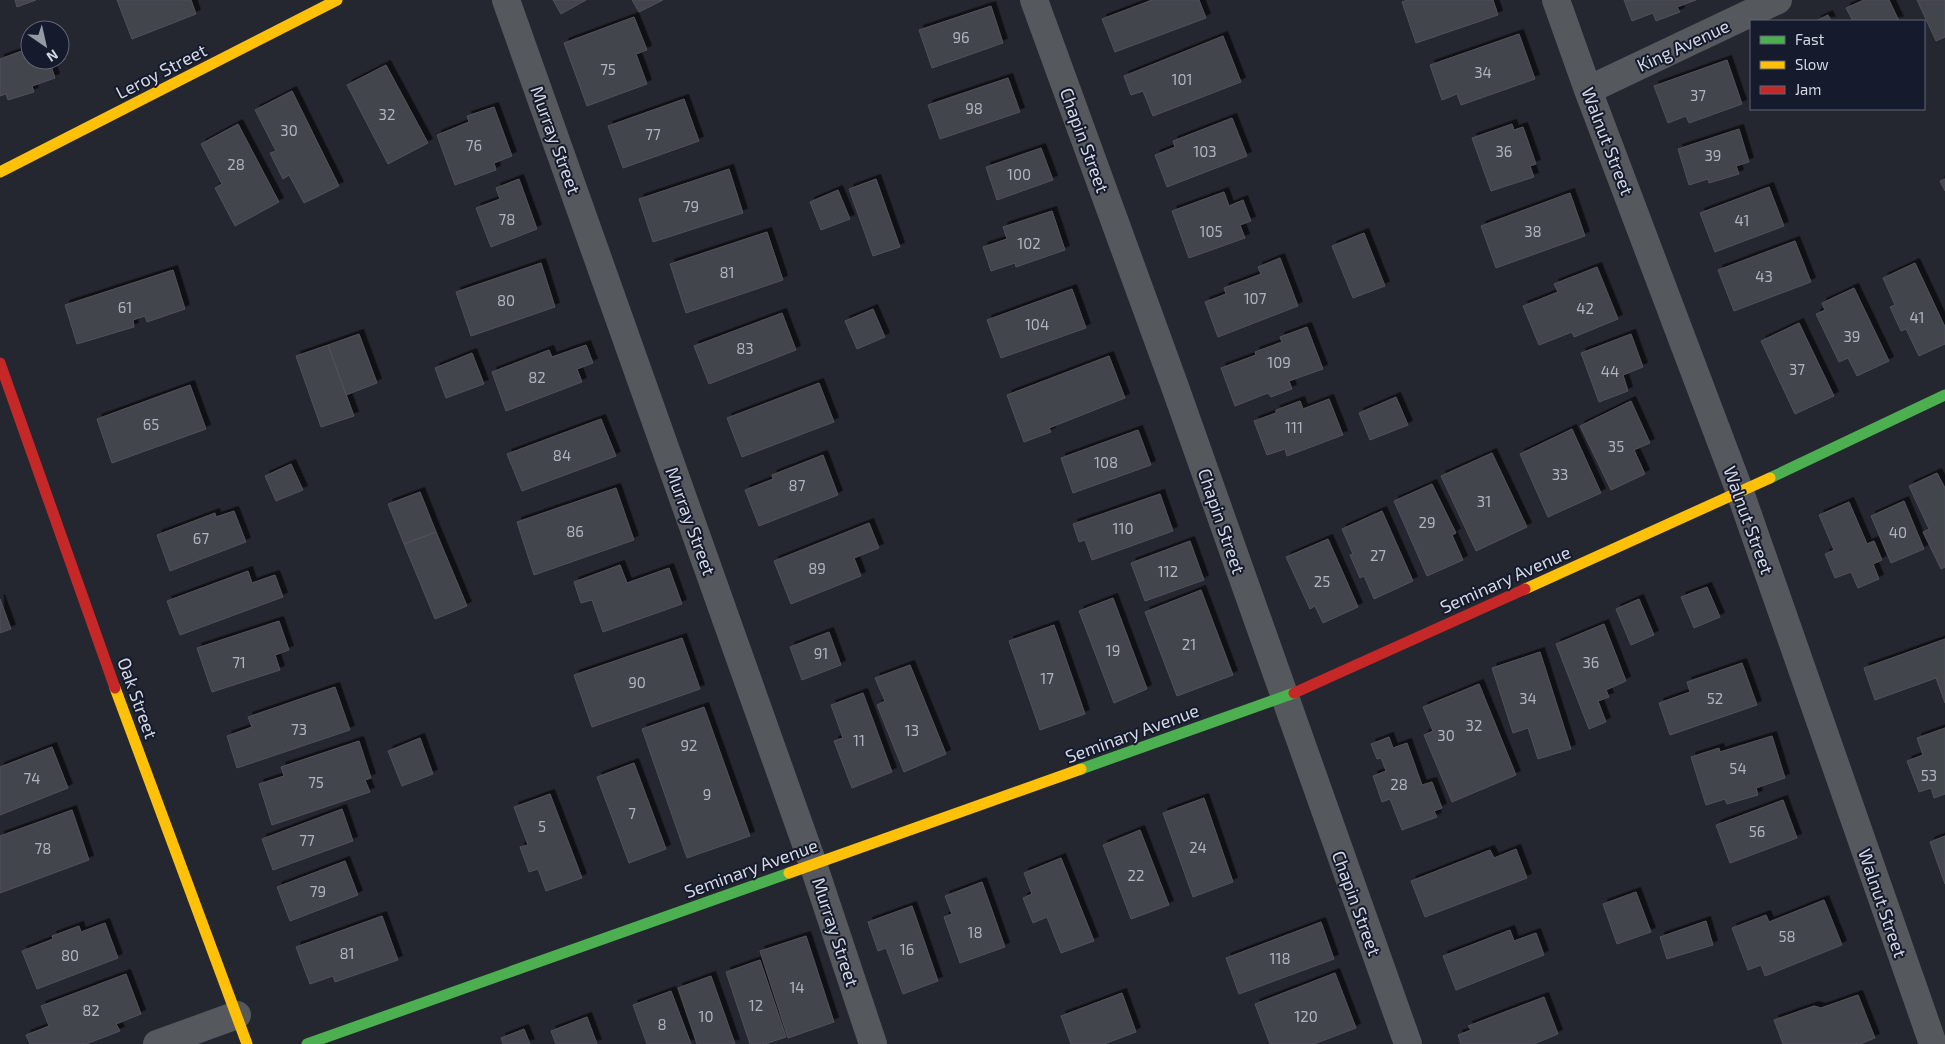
<svg xmlns="http://www.w3.org/2000/svg" width="1945" height="1044" font-family="'Exo 2',sans-serif">
	<style>
		.building { fill: #43444c; stroke: #505159; filter: url(#shadow) }
		.lines { fill: none; stroke-linecap: round; stroke-linejoin: round }
		.street { stroke: #55585c; stroke-width: 28 }
		.fast { stroke: #4caf50; stroke-width: 11 }
		.slow { stroke: #ffc107; stroke-width: 11 }
		.jam { stroke: #c62828; stroke-width: 11 }
		.labels { text-anchor: middle; dominant-baseline: central; stroke-width: 4; stroke-linejoin: round; paint-order: stroke }
		.number-label { font-size: 15px; fill: #b0b3be }
		.street-label { font-size: 18px; fill: #d4d8e4; stroke: #151a2c }
	</style>
	<defs>
		<filter id="shadow"><feDropShadow dx="4.5" dy="-4.5" stdDeviation="0" flood-color="#0009"/></filter>
	</defs>
	<rect width="100%" height="100%" fill="#242730"/>
	<path class="building" d="M15 0H36L17 7Z
		M117 0H191L196 14 132 39Z
		M553 0H586L561 14Z
		M632 0H663L639 12Z
		M1152 0H1199L1206 18 1115 52 1102 19Z
		M1407 0H1493L1498 15 1416 43 1402 2Z
		M1624 0H1696L1677 7 1680 12 1656 21 1653 13 1632 21Z
		M1864 0H1889L1899 21H1853L1846 8Z
		M1917 0H1945V37L1936 41Z
		M991 6 1003 43 932 68 919 30Z
		M1828 15 1831 21H1816Z
		M634 17 647 50 636 54 647 84 587 106 564 43Z
		M1519 34 1535 79 1461 105 1457 94 1442 100 1430 65Z
		M1223 36 1241 82 1153 116 1143 91 1131 95 1124 76Z
		M30 48V60H49L55 78 32 86 34 92 8 100 6 94 0 96V59Z
		M1727 60 1742 104 1689 123 1686 116 1668 123 1654 86Z
		M386 65 428 143 388 164 347 85Z
		M1008 78 1020 112 940 139 928 105Z
		M292 91 339 186 304 203 289 175 283 179 270 153 276 151 255 110Z
		M684 99 699 141 623 168 608 126Z
		M494 107 512 156 494 163 496 170 455 185 437 135 469 122 467 116Z
		M1232 118 1247 156 1167 187 1155 155 1175 147 1173 141Z
		M238 124 279 202 235 226 215 188 222 184 201 144Z
		M1512 124 1514 130 1523 127 1536 164 1530 166 1534 177 1491 191 1472 138Z
		M1739 129 1749 162 1736 166 1739 174 1709 183 1708 179 1689 185 1678 149Z
		M1041 148 1053 180 997 200 986 167Z
		M729 169 743 213 653 242 639 199Z
		M519 179 537 229 491 247 476 208 500 199 496 188Z
		M876 179 900 247 873 256 849 189Z
		M1945 179V191L1940 181Z
		M1769 187 1784 226 1715 252 1700 213Z
		M838 190 850 219 821 230 810 202Z
		M1224 192 1229 206 1243 200 1251 221 1240 225 1245 238 1189 258 1172 211Z
		M1570 193 1585 236 1496 268 1481 226Z
		M1052 211 1065 250 1016 267 1015 263 991 271 983 247 1007 239 1003 227Z
		M767 232 783 280 686 313 670 264Z
		M1364 233 1385 286 1353 298 1332 246Z
		M1795 241 1811 282 1734 311 1718 270Z
		M1280 258 1298 306 1218 337 1205 302 1226 294 1224 288 1261 274 1258 267Z
		M541 263 555 307 471 336 456 292Z
		M1915 263 1945 327V344L1919 356 1906 329 1901 331 1890 307 1895 305 1883 278Z
		M1597 267 1618 319 1574 337 1572 332 1539 345 1523 306 1558 292 1554 284Z
		M173 270 185 309 147 322 145 316 133 320 134 327 77 344 65 305Z
		M1854 288 1889 361 1857 376 1848 358 1839 362 1816 314 1825 310 1822 303Z
		M1072 289 1086 328 1001 358 987 320Z
		M873 309 885 337 857 349 845 321Z
		M782 313 796 350 709 384 694 346Z
		M1799 323 1834 396 1795 414 1761 341Z
		M1307 327 1323 369 1289 381 1292 389 1271 397 1268 393 1235 406 1221 368 1256 355 1255 352 1282 342 1280 337Z
		M359 334 377 383 346 395 328 345Z
		M1631 334 1643 367 1623 375 1628 391 1599 402 1581 353Z
		M328 345 354 416 321 427 296 356Z
		M586 345 593 363 577 369 582 382 506 411 492 372 549 350 552 357Z
		M472 353 484 384 446 398 435 368Z
		M1109 356 1125 398 1049 428 1051 432 1024 442 1007 395Z
		M819 383 834 422 742 457 727 418Z
		M190 385 206 429 112 463 97 419Z
		M1396 397 1408 425 1370 440 1359 413Z
		M1329 399 1343 435 1287 456 1285 449 1267 455 1254 421 1276 413V410L1300 401 1303 409Z
		M1631 401 1650 443 1634 450 1645 474 1611 490 1580 426Z
		M601 419 616 456 522 491 507 454Z
		M1572 429 1601 493 1548 517 1520 454Z
		M1138 430 1151 465 1073 493 1061 458Z
		M1492 453 1527 527 1476 551 1441 476Z
		M823 455 838 495 759 526 745 490 773 479 772 475Z
		M291 464 303 490 276 501 265 476Z
		M1937 473 1945 488V567L1941 569 1923 532 1929 529 1909 486Z
		M1432 484 1456 533 1452 535 1463 560 1427 576 1394 501Z
		M616 488 634 540 534 575 517 522Z
		M420 492 436 532 404 544 388 504Z
		M1160 494 1173 531 1092 560 1085 540 1079 542 1073 524Z
		M1904 501 1924 549 1891 563 1871 516Z
		M1849 502 1867 544 1874 541 1882 560 1873 564 1879 579 1858 588 1851 572 1835 578 1825 554 1834 550 1819 515Z
		M234 511 246 542 170 571 157 535 215 513 216 517Z
		M1382 511 1413 581 1374 599 1364 576 1360 578 1350 555 1353 554 1342 529Z
		M869 523 879 548 854 558 861 576 791 604 774 561Z
		M436 532 467 606 435 619 404 544Z
		M1328 539 1358 607 1323 623 1315 606 1310 609 1286 557Z
		M1190 541 1204 580 1145 601 1131 563Z
		M620 565 627 583 669 568 682 604 603 632 592 600 581 603 574 582Z
		M248 571 252 583 275 575 283 597 180 635 167 601Z
		M1707 587 1720 617 1694 628 1681 597Z
		M1201 590 1233 675 1177 696 1145 612Z
		M1113 598 1147 689 1114 703 1079 611Z
		M0 599 11 629 0 633Z
		M1639 599 1654 635 1631 645 1616 609Z
		M279 621 289 650 275 655 280 670 212 692 197 648Z
		M1604 624 1626 681 1606 690 1609 697 1598 701 1606 722 1589 729 1556 644Z
		M1054 625 1085 714 1040 730 1009 641Z
		M829 632 841 665 802 680 790 647Z
		M682 638 700 689 592 727 574 675Z
		M1945 639V703L1936 678 1875 700 1864 668Z
		M1540 652 1571 749 1538 759 1528 728 1513 733 1492 668Z
		M1742 663 1757 705 1670 735 1659 703 1690 692 1687 682Z
		M910 665 946 754 904 772 877 705 885 701 875 678Z
		M1479 684 1516 775 1452 802 1424 735 1433 731 1423 707Z
		M335 687 350 730 237 768 227 736 252 727 248 717Z
		M863 693 892 772 852 788 834 741 843 738 831 705Z
		M704 707 750 836 687 858 642 729Z
		M1945 728V794L1934 798 1931 788 1919 792 1907 761 1923 755 1917 738Z
		M1772 736 1785 778 1756 788 1758 795 1727 804 1725 799 1706 805 1691 757 1719 748 1720 752Z
		M1389 737 1393 748 1407 743 1422 785 1432 782 1442 808 1434 811 1437 817 1402 830 1390 799 1382 802 1373 776 1386 771 1381 758 1377 759 1371 744Z
		M420 738 433 774 402 786 388 751Z
		M359 741 371 778 365 780 370 792 272 825 259 784 284 776 281 767Z
		M52 747 68 788 0 815V767Z
		M634 763 666 849 629 863 597 777Z
		M550 794 582 878 546 891 538 869 529 872 520 847 528 845 514 807Z
		M1204 798 1233 882 1193 897 1163 813Z
		M1783 800 1797 838 1730 863 1716 825Z
		M342 809 353 841 273 870 262 839Z
		M72 810 89 860 0 893V836Z
		M1140 830 1169 905 1131 919 1103 845Z
		M1945 836V884L1930 842Z
		M1516 849 1527 878 1425 917 1411 881 1490 850 1494 858Z
		M1061 858 1094 941 1061 953 1047 917 1033 923 1023 898 1032 894 1024 873Z
		M345 861 358 895 290 921 277 887Z
		M982 882 1005 947 960 963 944 917 952 914 945 896Z
		M1636 892 1651 932 1617 944 1603 904Z
		M1824 900 1842 945 1765 976 1761 965 1748 970 1732 928 1766 915 1769 922Z
		M912 906 938 981 903 994 886 948 878 951 868 922Z
		M382 916 398 960 335 982 333 976 310 984 296 947Z
		M1706 921 1713 945 1667 959 1660 937Z
		M1321 922 1334 959 1239 994 1226 958Z
		M105 923 118 958 37 989 22 951 53 939 52 936 79 926 81 932Z
		M1510 930 1514 941 1536 933 1544 955 1456 990 1443 956Z
		M806 936 834 1022 788 1038 760 951Z
		M760 960 786 1037 765 1044H750L726 972Z
		M1335 973 1356 1028 1314 1044H1270L1255 1004Z
		M126 974 141 1014 116 1024 120 1031 86 1044H30L26 1035 49 1026 41 1006Z
		M711 976 735 1044H697L678 988Z
		M671 991 691 1044H647L633 1005Z
		M1122 993 1136 1032 1104 1044H1071L1061 1016Z
		M1858 995 1875 1038 1860 1044H1783L1774 1020 1814 1006 1821 1008Z
		M1544 997 1558 1034 1534 1044H1461L1458 1035 1471 1030 1468 1026Z
		M587 1017 597 1044H556L551 1031Z
		M524 1029 530 1044H503L501 1038Z"/>
	<g class="lines">
		<path class="street" d="M506 0 813 864 873 1044
			M1034 0 1174 384 1408 1044
			M1556 0 1588 90 1740 492 1933 1044
			M1588 90 1778 0
			M157 1044 237 1015"/>
		<path class="fast" d="M1770 478 1945 395
			M1081 769 1294 693
			M307 1044 789 873"/>
		<path class="slow" d="M0 172 337 0
			M1525 589 1770 478
			M115 688 247 1044
			M789 873 1081 769"/>
		<path class="jam" d="M0 363 115 688
			M1294 693 1525 589"/>
	</g>
	<g class="labels">
		<g class="number-label">
			<text x="961" y="37">96</text>
			<text x="608" y="69">75</text>
			<text x="1483" y="72">34</text>
			<text x="1182" y="79">101</text>
			<text x="1698" y="95">37</text>
			<text x="974" y="108">98</text>
			<text x="387" y="114">32</text>
			<text x="289" y="130">30</text>
			<text x="653" y="134">77</text>
			<text x="474" y="145">76</text>
			<text x="1205" y="151">103</text>
			<text x="1504" y="151">36</text>
			<text x="1713" y="155">39</text>
			<text x="236" y="164">28</text>
			<text x="1019" y="174">100</text>
			<text x="691" y="206">79</text>
			<text x="507" y="219">78</text>
			<text x="1742" y="220">41</text>
			<text x="1211" y="231">105</text>
			<text x="1533" y="231">38</text>
			<text x="1029" y="243">102</text>
			<text x="727" y="272">81</text>
			<text x="1764" y="276">43</text>
			<text x="1255" y="298">107</text>
			<text x="506" y="300">80</text>
			<text x="125" y="307">61</text>
			<text x="1585" y="308">42</text>
			<text x="1917" y="317">41</text>
			<text x="1037" y="324">104</text>
			<text x="1852" y="336">39</text>
			<text x="745" y="348">83</text>
			<text x="1279" y="362">109</text>
			<text x="1797" y="369">37</text>
			<text x="1610" y="371">44</text>
			<text x="537" y="377">82</text>
			<text x="151" y="424">65</text>
			<text x="1294" y="427">111</text>
			<text x="1616" y="446">35</text>
			<text x="562" y="455">84</text>
			<text x="1106" y="462">108</text>
			<text x="1560" y="474">33</text>
			<text x="797" y="485">87</text>
			<text x="1484" y="501">31</text>
			<text x="1427" y="522">29</text>
			<text x="1123" y="528">110</text>
			<text x="575" y="531">86</text>
			<text x="1898" y="532">40</text>
			<text x="201" y="538">67</text>
			<text x="1378" y="555">27</text>
			<text x="817" y="568">89</text>
			<text x="1168" y="571">112</text>
			<text x="1322" y="581">25</text>
			<text x="1189" y="644">21</text>
			<text x="1113" y="650">19</text>
			<text x="821" y="653">91</text>
			<text x="239" y="662">71</text>
			<text x="1591" y="662">36</text>
			<text x="1047" y="678">17</text>
			<text x="637" y="682">90</text>
			<text x="1528" y="698">34</text>
			<text x="1715" y="698">52</text>
			<text x="1474" y="725">32</text>
			<text x="299" y="729">73</text>
			<text x="912" y="730">13</text>
			<text x="1446" y="735">30</text>
			<text x="859" y="740">11</text>
			<text x="689" y="745">92</text>
			<text x="1738" y="768">54</text>
			<text x="1929" y="775">53</text>
			<text x="32" y="778">74</text>
			<text x="316" y="782">75</text>
			<text x="1399" y="784">28</text>
			<text x="707" y="794">9</text>
			<text x="632" y="813">7</text>
			<text x="542" y="826">5</text>
			<text x="1757" y="831">56</text>
			<text x="307" y="840">77</text>
			<text x="1198" y="847">24</text>
			<text x="43" y="848">78</text>
			<text x="1136" y="875">22</text>
			<text x="318" y="891">79</text>
			<text x="975" y="932">18</text>
			<text x="1787" y="936">58</text>
			<text x="907" y="949">16</text>
			<text x="347" y="953">81</text>
			<text x="70" y="955">80</text>
			<text x="1280" y="958">118</text>
			<text x="797" y="987">14</text>
			<text x="756" y="1005">12</text>
			<text x="91" y="1010">82</text>
			<text x="706" y="1016">10</text>
			<text x="1306" y="1016">120</text>
			<text x="662" y="1024">8</text>
		</g>
		<g class="street-label">
			<text transform="translate(1683 45) rotate(-25)">King Avenue</text>
			<text transform="translate(161 71) rotate(-27)">Leroy Street</text>
			<text transform="translate(556 140) rotate(70)">Murray Street</text>
			<text transform="translate(1085 140) rotate(70)">Chapin Street</text>
			<text transform="translate(1608 141) rotate(69)">Walnut Street</text>
			<text transform="translate(1749 520) rotate(70)">Walnut Street</text>
			<text transform="translate(691 521) rotate(70)">Murray Street</text>
			<text transform="translate(1222 521) rotate(71)">Chapin Street</text>
			<text transform="translate(1505 579) rotate(-24)">Seminary Avenue</text>
			<text transform="translate(138 698) rotate(70)">Oak Street</text>
			<text transform="translate(1132 733) rotate(-20)">Seminary Avenue</text>
			<text transform="translate(751 868) rotate(-20)">Seminary Avenue</text>
			<text transform="translate(1357 903) rotate(70)">Chapin Street</text>
			<text transform="translate(1883 903) rotate(71)">Walnut Street</text>
			<text transform="translate(836 932) rotate(72)">Murray Street</text>
		</g>
	</g>
	<rect x="1750" y="20" width="175" height="90" fill="#151a2c" stroke="#616676"/>
	<rect x="1760" y="36" width="25" height="8" fill="#4caf50" stroke="#616676"/>
	<text x="1795" y="45" font-size="15" fill="#d4d8e4">Fast</text>
	<rect x="1760" y="61" width="25" height="8" fill="#ffc107" stroke="#616676"/>
	<text x="1795" y="70" font-size="15" fill="#d4d8e4">Slow</text>
	<rect x="1760" y="86" width="25" height="8" fill="#c62828" stroke="#616676"/>
	<text x="1795" y="95" font-size="15" fill="#d4d8e4">Jam</text>
	<g transform="translate(45 45) rotate(146)"><circle r="24" fill="#151a2c" stroke="#616676"/>
	<path d="M0-4L9 19L0 12L-9 19Z" fill="#969aa5"/>
	<text y="-8" font-size="14" font-weight="bold" text-anchor="middle" fill="#d4d8e4">N</text>
	</g>
</svg>
